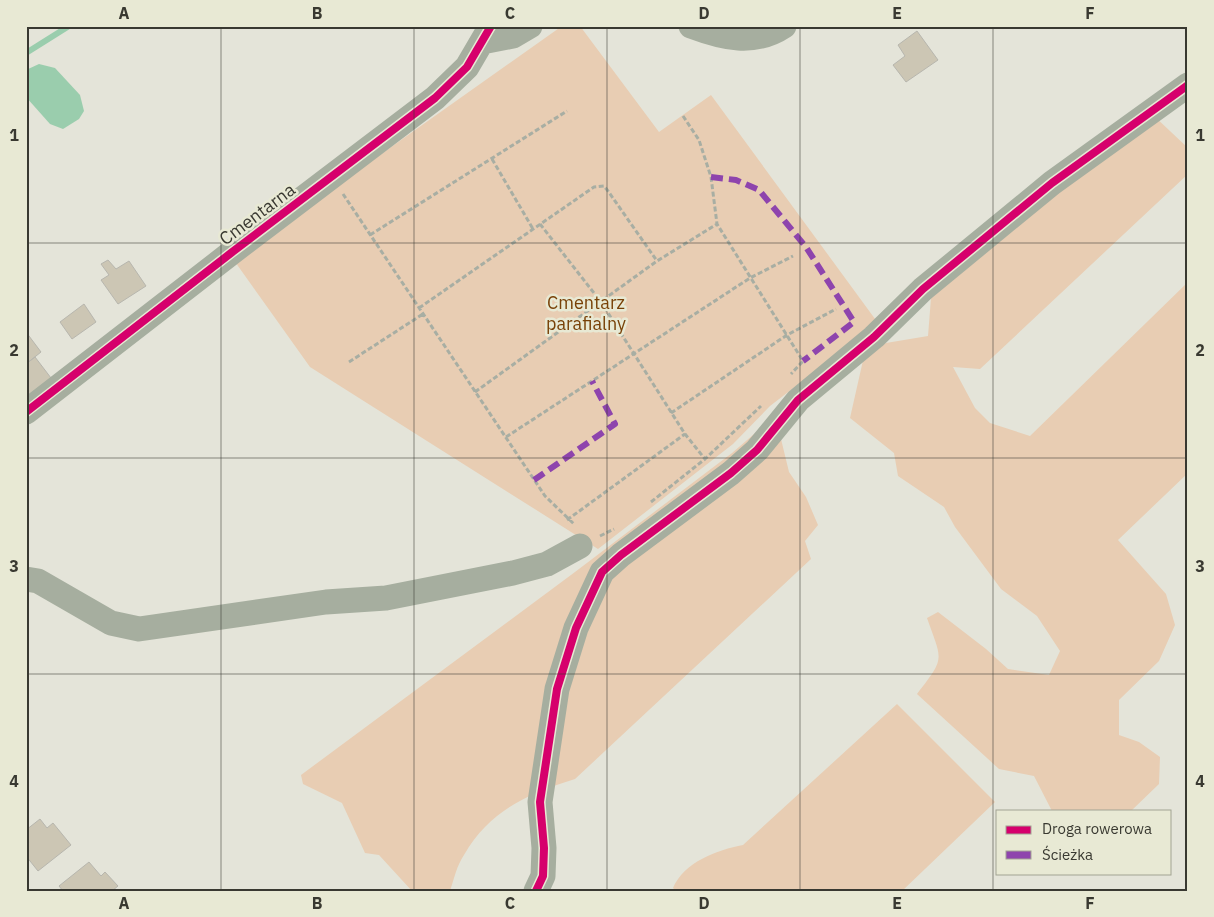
<svg xmlns="http://www.w3.org/2000/svg" width="1214" height="917" font-family="'IBM Plex Sans',sans-serif">
	<style>
		.green { fill: #e8cdb3 }
		.water { fill: #9acdad }
		.lines { fill: none; stroke-linecap: round; stroke-linejoin: round }
		.stream { stroke: #9acdad; stroke-width: 6 }
		.building { fill: #ccc6b4; stroke: #b7b6ae }
		.path { stroke: #a8aea3; stroke-width: 3; stroke-dasharray: 5 2.5; stroke-linecap: butt }
		.minor { stroke: #a6ae9f; stroke-width: 25 }
		.quiet { stroke: #8e44ad; stroke-width: 6; stroke-dasharray: 12 6; stroke-linecap: butt }
		.cycleway-casing { stroke: #e8e9d4; stroke-width: 11 }
		.cycleway { stroke: #d6006c; stroke-width: 8 }
		.grid { fill: none; stroke: #393931; stroke-width: 1; stroke-opacity: 0.55 }
		.labels { text-anchor: middle; dominant-baseline: central; stroke-width: 5; stroke-linejoin: round; paint-order: stroke }
		.street-label { font-size: 18px; fill: #393931; stroke: #e8e9d4 }
		.park-label { font-size: 18px; fill: #784107; stroke: #e8e9d4 }
		.neatline { fill: none; stroke: #393931; stroke-width: 2 }
		.grid-label { font-size: 16px; text-anchor: middle; font-weight: bold; fill: #393931 }
	</style>
	<rect width="100%" height="100%" fill="#e4e4d9"/>
	<path class="green" d="M562 26H580L659 132 711 95 878 323 770 406 733 444 598 549 310 367 233 259Z
		M1153 115 1188 148V174L980 369 953 367 975 408 990 423 1030 436 1188 282V473L1118 540 1166 594 1175 625 1159 661 1119 700V735L1139 742 1160 757 1159 784 1131 811H1052L1034 776 999 769 917 694C946 657 942 661 927 618L938 612 986 649 1008 669 1049 675 1060 651 1037 616 1001 589 955 527 944 507 898 476 894 453 850 418 864 356 886 343 928 336 931 298Z
		M761 428 781 439 789 472 806 497 818 525 805 541 811 559 575 779C528 794 490 810 464 855 457 865 454 879 450 891H412L379 855 365 853 342 803 303 784 301 775 575 572 732 453Z
		M897 704 995 802 902 891H676L673 888C684 862 717 850 743 845Z"/>
	<path class="water" d="M39 64 55 68 80 95 84 111 79 119 63 129 50 124 26 97V70Z"/>
	<g class="lines">
		<path class="stream" d="M26 53 69 26"/>
	</g>
	<path class="building" d="M917 31 938 60 906 82 893 65 905 56 898 45Z
		M108 260 116 269 129 261 146 286 118 304 101 280 109 275 101 264Z
		M84 304 96 322 72 339 60 322Z
		M26 332 41 352 26 364Z
		M35 357 51 378 26 397V364Z
		M40 819 47 828 53 823 71 845 38 871 26 856V845L29 843 26 839V830Z
		M89 862 101 876 105 872 118 886 112 891H63L59 886Z"/>
	<g class="lines">
		<path class="path" d="M683 116 699 140 711 177 717 224 803 361 791 374
			M492 159 533 229
			M343 194 545 496 574 524
			M540 224 601 302 685 434 705 459
			M370 235 567 111
			M419 308 594 187 604 186 608 191 657 261
			M349 362 423 314
			M475 392 657 261 717 224
			M671 413 787 335 836 309
			M506 437 750 278 793 256
			M651 502 705 459 761 406
			M567 520 685 434
			M600 536 614 529"/>
		<path class="minor" d="M691 26C723 38 754 46 784 26
			M482 42 513 36 530 26
			M26 412 231 253 435 98 467 67 491 26
			M26 579 38 581 111 623 139 629 326 602 386 598 513 573 547 564 580 546
			M536 891 543 876 544 848 540 802 557 689 576 628 602 572 621 555 731 473 757 450 798 400 874 337 923 289 1052 183 1188 85"/>
		<path class="quiet" d="M711 177 736 180 759 190 806 247 854 322 803 361
			M534 480 615 424 592 381"/>
		<g class="cycleway-casing">
			<path id="cycleway" d="M26 412 231 253 435 98 467 67 491 26
				M536 891 543 876 544 848 540 802 557 689 576 628 602 572 621 555 731 473 757 450 798 400 874 337 923 289 1052 183 1188 85"/>
		</g>
		<use href="#cycleway" class="cycleway"/>
	</g>
	<path class="grid" d="M221 26V891M414 26V891M607 26V891M800 26V891M993 26V891M26 243H1188M26 458H1188M26 674H1188"/>
	<g class="labels">
		<g class="street-label">
			<text transform="translate(257 214) rotate(-37)">Cmentarna</text>
		</g>
		<g class="park-label">
			<text x="586" y="302">Cmentarz<tspan x="586" dy="21">parafialny</tspan></text>
		</g>
	</g>
	<rect width="1214" height="917" fill="none" stroke="#e8e9d4" stroke-width="55"/>
	<rect x="996" y="810" width="175" height="65" fill="#e8e9d4" stroke="#a2a393"/>
	<rect x="1006" y="826" width="25" height="8" fill="#d6006c" stroke="#a2a393"/>
	<text x="1042" y="834" font-size="15" fill="#393931">Droga rowerowa</text>
	<rect x="1006" y="851" width="25" height="8" fill="#8e44ad" stroke="#a2a393"/>
	<text x="1042" y="860" font-size="15" fill="#393931">Ścieżka</text>
	<rect x="28" y="28" width="1158" height="862" class="neatline"/>
	<g class="grid-label">
		<text x="124" y="19">A</text>
		<text x="317" y="19">B</text>
		<text x="510" y="19">C</text>
		<text x="704" y="19">D</text>
		<text x="897" y="19">E</text>
		<text x="1090" y="19">F</text>
		<text x="14" y="141">1</text>
		<text x="1200" y="141">1</text>
		<text x="14" y="356">2</text>
		<text x="1200" y="356">2</text>
		<text x="14" y="572">3</text>
		<text x="1200" y="572">3</text>
		<text x="14" y="787">4</text>
		<text x="1200" y="787">4</text>
		<text x="124" y="909">A</text>
		<text x="317" y="909">B</text>
		<text x="510" y="909">C</text>
		<text x="704" y="909">D</text>
		<text x="897" y="909">E</text>
		<text x="1090" y="909">F</text>
	</g>
</svg>
